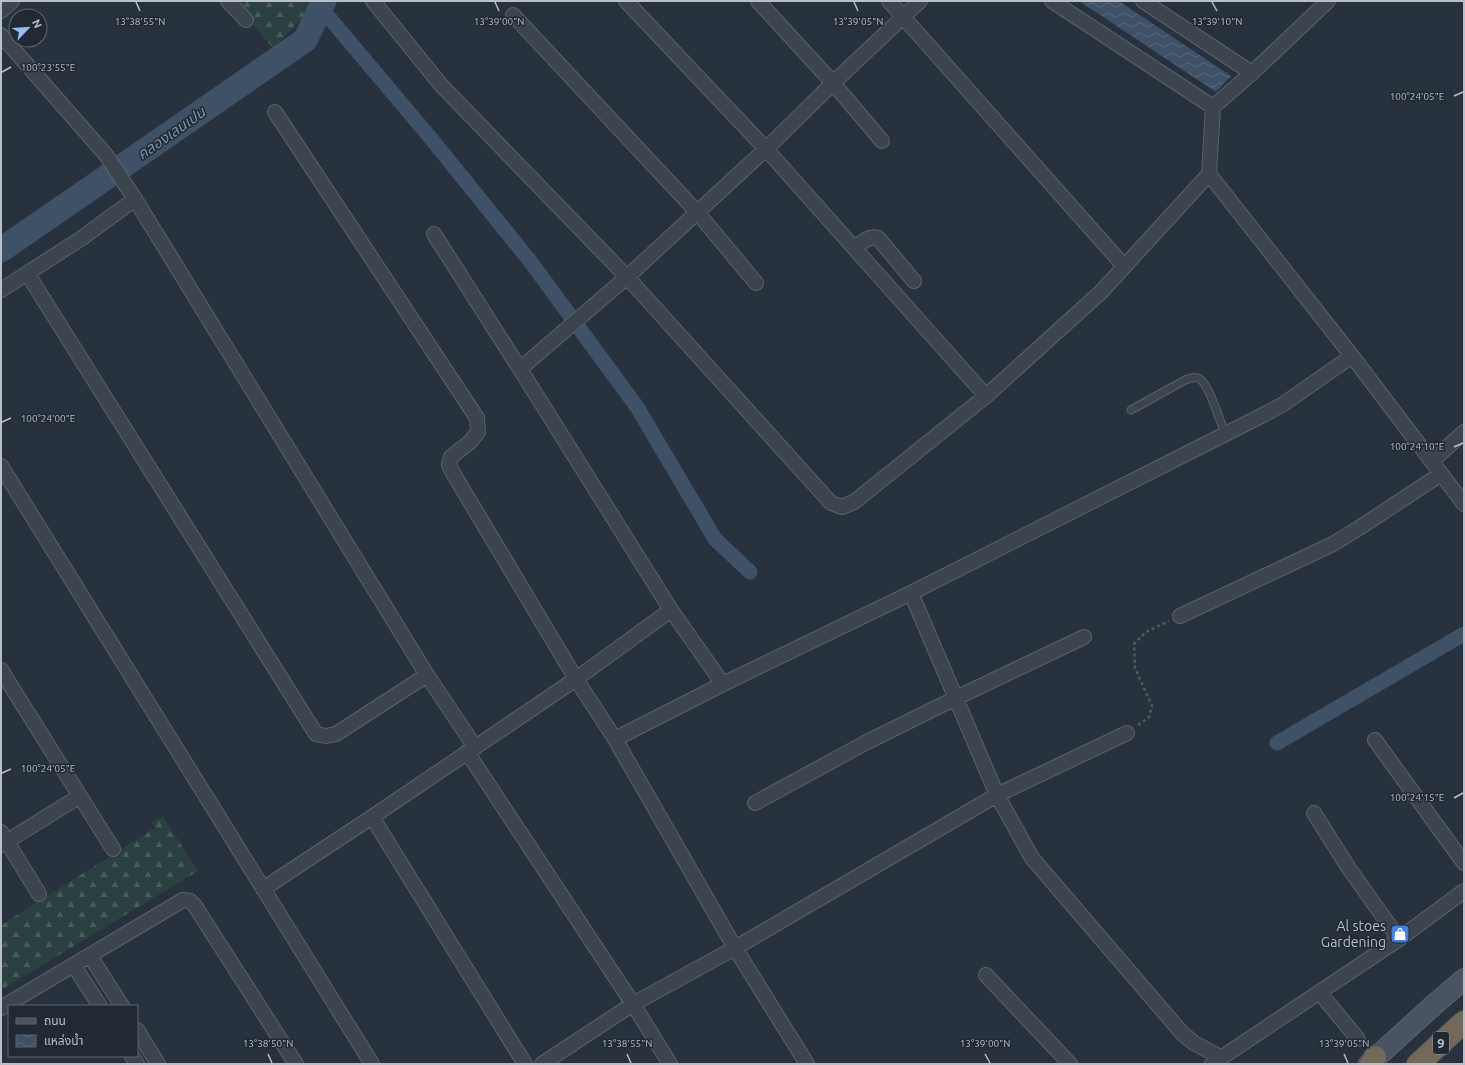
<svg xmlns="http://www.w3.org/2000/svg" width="1465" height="1065" font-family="Ubuntu,'Noto Sans Thai',sans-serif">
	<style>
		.forest { fill: url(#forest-firs) }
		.water { fill: url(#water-waves) }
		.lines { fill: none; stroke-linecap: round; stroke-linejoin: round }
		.canal { stroke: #3f5166; stroke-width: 15 }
		.river { stroke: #3f5166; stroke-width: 25 }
		.lane-casing { stroke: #59626c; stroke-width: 9 }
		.street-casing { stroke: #59626c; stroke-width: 16 }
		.secondary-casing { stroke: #59626c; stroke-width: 22 }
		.highway-casing { stroke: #464f59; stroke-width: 24 }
		.path { stroke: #4a5c5e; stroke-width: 2.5; stroke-dasharray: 3 3; stroke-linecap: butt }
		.lane { stroke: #3c444e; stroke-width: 7 }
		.street { stroke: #3c444e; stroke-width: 14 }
		.secondary { stroke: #4a5361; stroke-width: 20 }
		.highway { stroke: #746859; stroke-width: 22 }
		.ticks { fill: none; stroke: #b8bfc9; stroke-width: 1.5 }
		.labels { text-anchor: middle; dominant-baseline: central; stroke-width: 3; stroke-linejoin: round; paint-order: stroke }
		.shield { fill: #202934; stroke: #8a929c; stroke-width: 1 }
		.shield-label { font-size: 13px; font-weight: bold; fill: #b8bfc9 }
		.poi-label { font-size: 14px; fill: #b8bfc9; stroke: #202934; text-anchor: end }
		.water-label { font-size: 15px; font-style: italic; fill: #7b91aa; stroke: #202934 }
		.ticks-label { font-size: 10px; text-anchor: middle; fill: #b8bfc9; stroke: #202934; stroke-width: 3; stroke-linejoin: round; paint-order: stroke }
	</style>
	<defs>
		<pattern id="forest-firs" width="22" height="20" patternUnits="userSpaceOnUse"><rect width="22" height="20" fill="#2b4040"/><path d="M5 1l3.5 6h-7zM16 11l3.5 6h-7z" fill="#485a5a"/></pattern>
		<pattern id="water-waves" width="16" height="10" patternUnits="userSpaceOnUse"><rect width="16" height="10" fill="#3f5166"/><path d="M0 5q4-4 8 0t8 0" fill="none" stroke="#59687b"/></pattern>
	</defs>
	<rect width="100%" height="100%" fill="#28323e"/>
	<path class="forest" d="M232 1H315L307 14 273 48Z
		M163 817 198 871 1 990V925L155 828 151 822Z"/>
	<path class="water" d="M1079 1H1119L1231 76 1216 92Z"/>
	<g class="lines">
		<path class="canal" d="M321 8 429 136 530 261 637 407 715 539 750 572
			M1277 743 1464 634"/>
		<path class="river" d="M1 250 305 40 324 1"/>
		<g class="lane-casing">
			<path id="lane" d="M1131 410 1185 380C1190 378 1195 376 1200 379 1209 385 1221 423 1225 434"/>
		</g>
		<g class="street-casing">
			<path id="street" d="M228 1 246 20
				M373 1 441 85 627 277 831 503 842 507 854 502 986 396 1101 292 1209 174 1213 107 1052 1
				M626 1 766 149 986 396
				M758 1 833 83 882 141
				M889 1 1124 266
				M1143 1 1252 73
				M1 11 12 1
				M513 15 697 212 756 283
				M1 35 106 155 135 199 427 675 475 747
				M1213 107 1252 73 1328 1
				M275 112 477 418 478 432 470 442 451 457 449 465 453 473 576 679 615 739 735 948 807 1064
				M1209 174 1352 356 1464 504
				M434 234 520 369 671 610 723 684
				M855 248C861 243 869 235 878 238L914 281
				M27 273 316 734 326 736 336 734 427 675
				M1 290 82 238 135 199
				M520 369 627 277 766 149 833 83 920 1
				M1432 461 1464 432
				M1 466 372 1064
				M911 593 997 795 1032 858 1182 1033 1194 1043 1222 1058
				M1180 616 1333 544 1359 528 1441 474
				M1 670 113 849
				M615 739 723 684 911 593 1261 416 1282 405 1352 356
				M1375 740 1464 863
				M467 752 633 1004 670 1064
				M755 803 865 743 956 698 1084 637
				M1314 813 1348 867 1399 939
				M372 817 525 1064
				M1 832 39 894
				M1 845 80 796
				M263 889 372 817 576 679 671 610
				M90 956 122 1006
				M74 966 100 1006
				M986 975 1070 1064
				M1319 992 1358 1039
				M1 1008 183 900 190 901 195 906 296 1064
				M137 1030 158 1064
				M132 1056 137 1064
				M542 1064 633 1004 735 948 997 795 1127 733
				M1212 1064 1399 939 1464 891"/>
		</g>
		<g class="secondary-casing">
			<path id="secondary" d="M1369 1064 1436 1003 1464 979"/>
		</g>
		<g class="highway-casing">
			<path id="highway" d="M1371 1064 1375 1057
				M1418 1064 1464 1022"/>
		</g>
		<path class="path" d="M1138 725 1149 717 1152 706 1135 668 1134 644 1146 632 1169 621"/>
		<use href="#lane" class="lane"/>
		<use href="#street" class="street"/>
		<use href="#secondary" class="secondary"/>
		<use href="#highway" class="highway"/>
	</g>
	<path class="ticks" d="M136 2 140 11M495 2 499 11M854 2 858 11M1212 2 1217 11M2 72 11 67M1454 96 1463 92M2 422 11 418M1454 447 1463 443M2 773 11 769M1454 798 1463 793M268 1054 272 1063M627 1054 631 1063M985 1054 990 1063M1344 1054 1348 1063"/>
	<defs>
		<g id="shop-square" transform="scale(1)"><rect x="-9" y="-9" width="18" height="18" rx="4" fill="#3f7fe0" stroke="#202934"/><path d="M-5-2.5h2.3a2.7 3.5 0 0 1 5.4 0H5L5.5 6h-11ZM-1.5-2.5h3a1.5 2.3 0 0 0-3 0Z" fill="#fff"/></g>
	</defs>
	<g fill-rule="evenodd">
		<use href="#shop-square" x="1400" y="934"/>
	</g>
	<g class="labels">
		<rect class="shield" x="1433" y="1032" width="16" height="22" rx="3"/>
		<g class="shield-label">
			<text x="1441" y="1043">9</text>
		</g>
		<g class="poi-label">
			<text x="1386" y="926">Al stoes<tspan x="1386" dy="16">Gardening</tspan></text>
		</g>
		<g class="water-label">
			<text transform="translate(171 133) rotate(-35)">คลองเลนเปน</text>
		</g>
	</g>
	<g class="ticks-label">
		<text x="140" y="25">13°38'55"N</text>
		<text x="499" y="25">13°39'00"N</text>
		<text x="858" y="25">13°39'05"N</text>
		<text x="1217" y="25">13°39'10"N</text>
		<text x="48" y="71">100°23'55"E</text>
		<text x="1417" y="100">100°24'05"E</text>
		<text x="48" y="422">100°24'00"E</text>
		<text x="1417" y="450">100°24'10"E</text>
		<text x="48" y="772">100°24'05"E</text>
		<text x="1417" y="801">100°24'15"E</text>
		<text x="268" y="1047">13°38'50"N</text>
		<text x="627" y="1047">13°38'55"N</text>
		<text x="985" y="1047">13°39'00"N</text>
		<text x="1344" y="1047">13°39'05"N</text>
	</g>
	<rect width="1465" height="1065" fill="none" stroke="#b8bfc9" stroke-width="4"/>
	<rect x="8" y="1005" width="130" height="52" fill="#202934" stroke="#5d6570"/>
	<rect x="16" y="1018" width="20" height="6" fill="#4a5361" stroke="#5d6570"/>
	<text x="44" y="1025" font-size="12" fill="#b8bfc9">ถนน</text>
	<rect x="16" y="1035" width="20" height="12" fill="url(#water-waves)" stroke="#5d6570"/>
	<text x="44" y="1045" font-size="12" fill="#b8bfc9">แหล่งน้ำ</text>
	<g transform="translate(28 28) rotate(65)"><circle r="19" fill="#202934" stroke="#5d6570"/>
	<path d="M0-3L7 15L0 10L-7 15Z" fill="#97bcef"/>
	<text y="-6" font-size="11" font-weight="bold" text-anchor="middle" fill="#b8bfc9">N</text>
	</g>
</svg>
